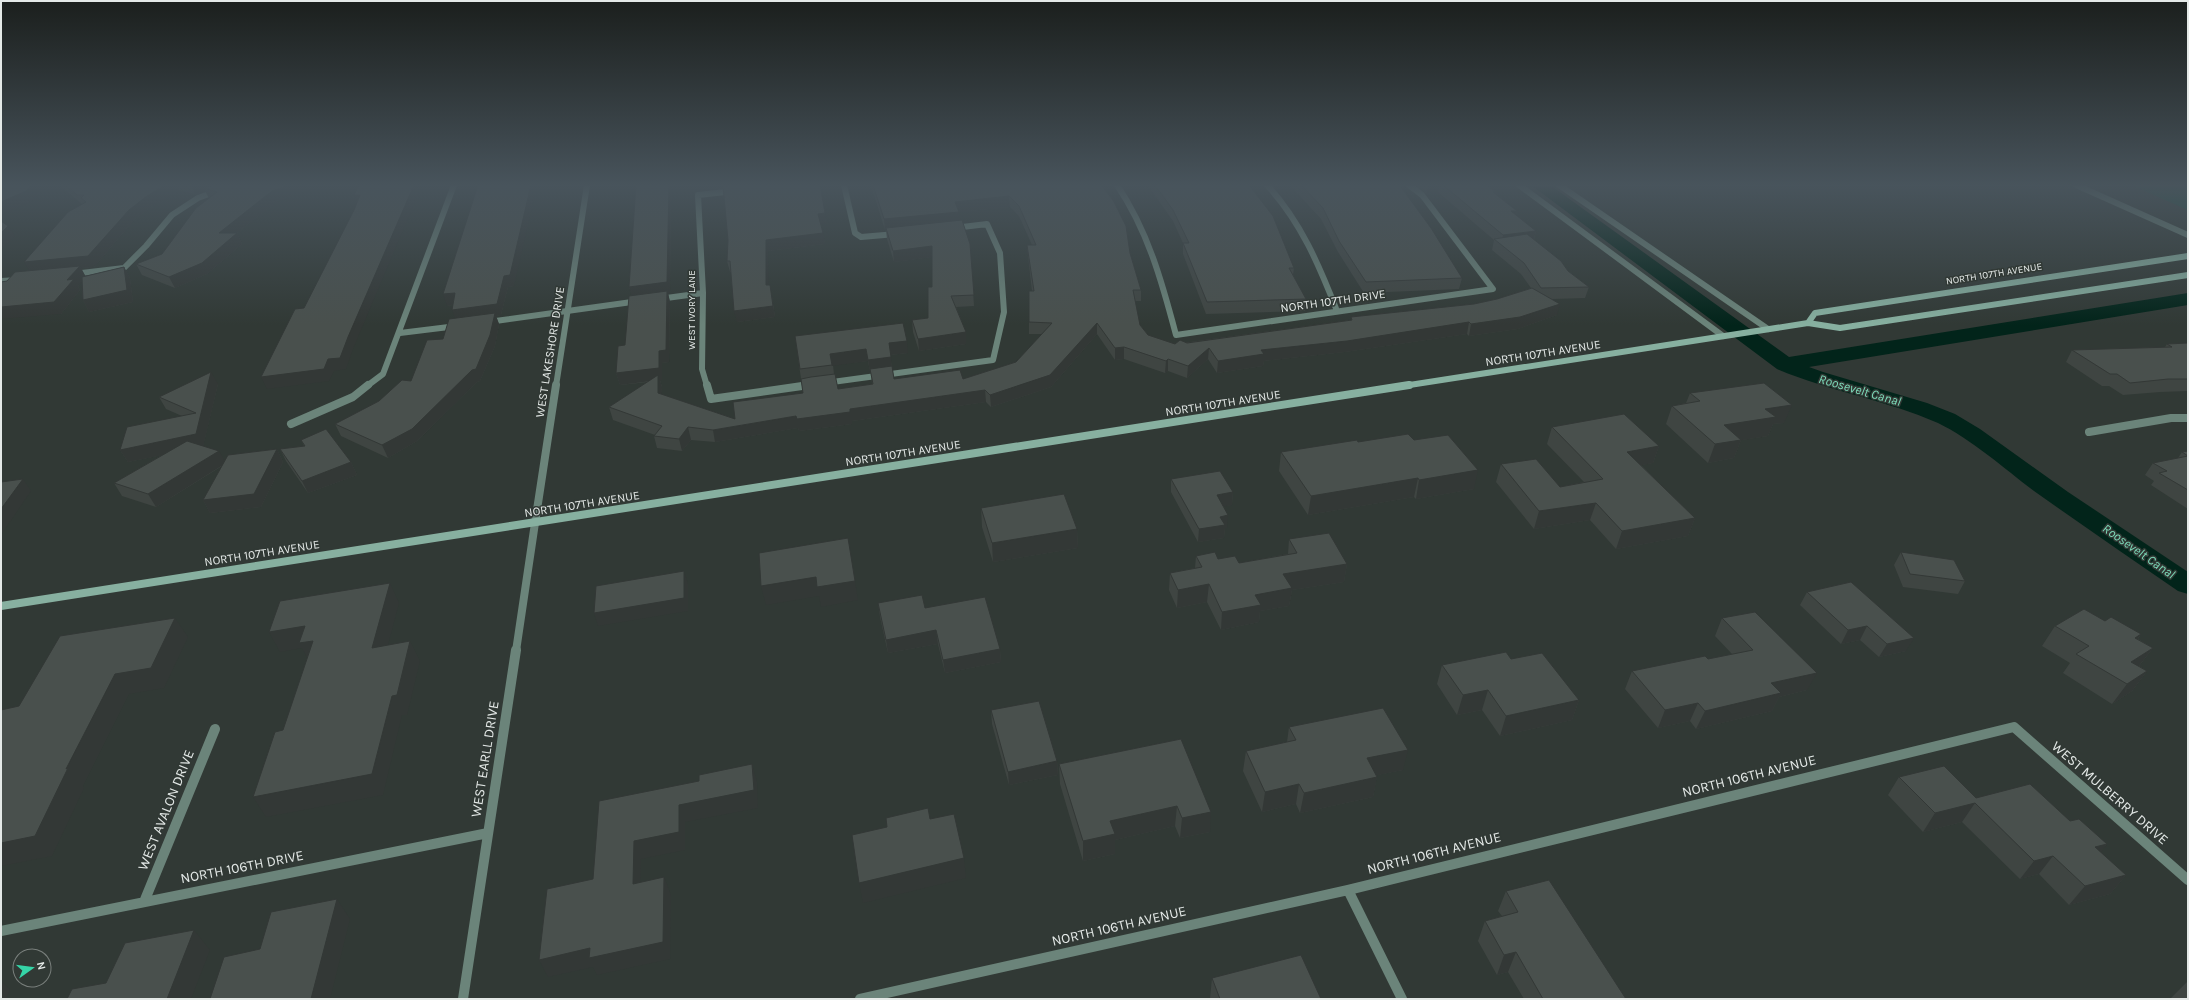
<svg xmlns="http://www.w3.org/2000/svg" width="2189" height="1000" font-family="Karla,sans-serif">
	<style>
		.green { fill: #104d3b }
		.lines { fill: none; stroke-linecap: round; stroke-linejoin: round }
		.canal { fill: #02241a; fill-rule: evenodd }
		.minor-far2 { stroke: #6b847a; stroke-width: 6 }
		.minor-far1 { stroke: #6b847a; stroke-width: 8 }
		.minor { stroke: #6b847a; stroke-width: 10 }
		.tertiary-far1 { stroke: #6b847a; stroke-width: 6 }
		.tertiary { stroke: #6b847a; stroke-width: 8 }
		.secondary-far1 { stroke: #87b0a0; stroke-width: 6 }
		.secondary { stroke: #87b0a0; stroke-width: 8 }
		.wall { fill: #3f4542; fill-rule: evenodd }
		.shaded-wall { fill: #333836 }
		.building { fill: #49504d; stroke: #333836 }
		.labels { text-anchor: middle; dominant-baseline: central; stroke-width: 3; stroke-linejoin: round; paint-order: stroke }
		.far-street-label { font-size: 10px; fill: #e4e9e7; stroke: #313935 }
		.street-label { font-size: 12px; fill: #e4e9e7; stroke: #313935 }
		.water-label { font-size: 13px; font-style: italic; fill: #7dddbb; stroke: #313935 }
		.near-street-label { font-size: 14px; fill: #e4e9e7; stroke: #313935 }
	</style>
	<rect width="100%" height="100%" fill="#313935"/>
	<path class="green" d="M2131 185H2188V210Z"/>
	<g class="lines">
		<path class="canal" d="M1531 185H1550L1789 357 2188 293V305L1809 367 1823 372 1927 403 1955 414 1980 429 2068 492 2188 572V594L2178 591C2130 558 2082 525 2034 491 2005 469 1971 439 1938 423 1886 400 1829 391 1777 369Z"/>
		<path class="minor-far2" d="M844 185 855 233 861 237 896 234
			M1117 185C1148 231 1162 282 1176 335L1493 289 1422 195 1409 185
			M1267 185C1301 222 1319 265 1337 311
			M1519 185 1723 336
			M1559 185 1768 329
			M73 274 124 268 146 246 172 215 198 198 233 185
			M1 281 18 280
			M659 299 703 293
			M488 322 639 301
			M400 333 457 326
			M825 383 993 360 1004 312 1000 253 987 224 954 228
			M367 386 383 374 454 185
			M707 386 702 369 703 293 698 195 735 191
			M801 386 812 385"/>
		<path class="minor-far1" d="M707 385 711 399 809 385
			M291 424 353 397 368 385
			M2089 432 2171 418H2188
			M516 651 535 523"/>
		<path class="minor" d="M1348 890 1402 999
			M144 902 215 729
			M1 931 488 833
			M463 999 516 650
			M860 999 1348 890 2014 727 2188 880"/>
		<path class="tertiary-far1" d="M2076 185 2188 235
			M556 386 587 185"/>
		<path class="tertiary" d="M535 523 556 385"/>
		<path class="secondary-far1" d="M1808 323 1815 313 2188 256
			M1403 386 1808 323 1840 328 2188 275"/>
		<path class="secondary" d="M1 606 1409 385"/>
	</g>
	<path class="wall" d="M59 185H320L277 201 237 233 242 244 207 274 175 288 142 275 136 264 162 254 209 198 205 191 195 194 179 190 152 206 134 220 94 267 81 268 85 276 124 267 130 278 133 302 89 312 83 300 82 281 78 286 80 290 61 314 7 281 30 271 82 204Z
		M478 185 514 286 508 287 501 315 496 316 499 324 495 346 480 381 477 382 417 441 388 458 341 436 335 424 379 401 411 381 443 339 455 318 453 305 447 306Z
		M636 185H671V186L670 293H668L670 302 669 362 662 363V380H660L662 387 661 394 735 419 803 393 795 336 908 353 890 355 894 379H963L1016 362 1042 334H1029V322L1032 291 1028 256 1027 245H1032L1019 216 1010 207 959 212V221L970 244 974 306 956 307 966 332V344L919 351 913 332 912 320 928 318 932 287V257L894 262 887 239 886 230H885L871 185H1101L1130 253 1141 290V301H1135L1140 325 1148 335 1175 344 1351 320V317L1474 304 1497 299 1531 288 1521 274 1492 250 1494 240 1438 192 1427 194 1416 185H1487L1496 192V194L1517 211 1516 216 1536 231 1534 240 1568 271 1589 287 1585 298 1552 299 1557 315 1518 329 1469 336 1467 334 1345 352 1264 361 1263 366 1217 373 1208 359 1187 378 1168 371 1165 373 1124 359 1115 360 1097 334 1051 387 991 407 986 402 852 421V424L799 431 798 428 715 442 691 440 682 451 657 448 654 436 655 435 613 420 609 407 648 382 620 385 616 373 625 345 632 295 629 287ZM868 361 870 372H871L872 384 838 389 834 374 833 365Z
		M724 185H820L826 224H821L825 244 768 251V285L772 296 775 317 737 322 731 272H730L727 261 728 240Z
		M1144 185H1249L1294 268 1293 275 1306 299 1305 311 1206 314 1183 254V243L1173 221 1149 187 1146 188Z
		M1290 185H1402L1403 187V190L1462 278 1459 289 1364 293 1338 252 1321 219Z
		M2188 343V391L2160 392 2123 395 2109 386H2102L2066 362 2072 350 2165 347 2167 344Z
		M218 384 203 446 225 461 277 449 283 462 261 507 210 513 203 500 222 466 156 507 122 496 114 483 162 455 128 462 120 450 182 416 166 409 159 397Z
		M1690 393 1784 423 1773 424 1768 436 1741 440 1734 458 1708 463 1666 424 1672 406 1686 403Z
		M1552 427 1659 446 1653 463 1641 465 1695 518 1688 536 1616 549 1590 520 1534 529 1496 482 1501 464 1560 487 1584 482 1547 444Z
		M301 440 351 462 357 475 308 493 286 461 280 449 304 446Z
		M1358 442 1474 489 1416 499 1414 497 1308 515 1279 471 1281 452Z
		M2188 451V509L2151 485 2154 481 2145 475 2153 463 2178 458 2182 452Z
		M1171 479 1233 492 1232 505 1224 506 1227 528H1225L1224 538 1198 542 1171 492Z
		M981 508 1077 529 1078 548 993 562 982 527Z
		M1289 539 1347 564 1344 582 1292 590 1289 606 1260 611 1259 622 1221 630 1207 602 1177 608 1169 590 1170 573 1195 568 1196 556 1239 563 1288 554Z
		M1901 552 1965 581 1958 594 1903 587 1894 565Z
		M1851 582 1906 651 1879 657 1860 640 1841 644 1800 605 1807 592Z
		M878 603 925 608 1000 649 1001 662 945 673 938 644 888 653 880 617Z
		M1722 618 1807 690 1779 697 1772 711 1696 729 1690 721 1658 728 1625 689 1632 671 1708 659 1732 654 1715 636Z
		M2105 621 2141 634 2138 639 2153 648 2139 666 2147 671 2132 691 2112 704 2063 673 2070 663 2042 646 2055 626Z
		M1511 659 1579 700 1572 720 1500 736 1482 710 1457 715 1437 684 1442 665Z
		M991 710 1057 761 1058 775 1009 785 992 724Z
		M1289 727 1403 770 1377 775 1373 797 1300 813 1296 804 1262 812 1243 771 1246 751 1287 742Z
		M1181 739 1210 832 1180 838 1175 826 1115 840V854L1083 861 1060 784 1059 764Z
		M1899 777 1976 798 2070 821 2107 844 2100 852 2126 875 2110 894 2069 905 2039 874 2020 879 1962 822 1923 832 1888 795Z
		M1506 891 1626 999H1524L1508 972 1497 975 1478 941 1485 921 1502 916 1498 911Z
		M1212 978 1321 999H1211L1210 998Z
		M2188 981V999H2173L2171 998Z"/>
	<path class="shaded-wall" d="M32 185H49L32 201 1 215V202Z
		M165 185H177L179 190 152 206 134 220 94 267 81 268 86 277 78 286 80 290 61 314 1 319V307L31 273 24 262 129 210 147 196Z
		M191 185H220L204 188 205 191 195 194Z
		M289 185H320L277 201 237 233 242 244 207 274 175 288 169 277 219 233 272 191Z
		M414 185H422L353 349 346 369 334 371 329 381 267 389 261 377 328 359 348 337Z
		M531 185H537L514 286 508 287 501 315 496 316 499 324 495 346 480 381 477 382 417 441 388 458 382 445 456 321 452 310 504 276Z
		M669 185H671V186L670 293H668L670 302 669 362 662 363V380H660L662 387 661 405 658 393V380L620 385 616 373 659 351 632 298 629 287Z
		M1146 185H1149V187L1146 188Z
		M1428 185H1439L1438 192 1427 194Z
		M354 195H360L358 206Z
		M1009 196 1010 207 959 212 960 222 885 230 884 219 955 202Z
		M1511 211H1517L1515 221Z
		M825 213 826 224H820L818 214Z
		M8 226 15 236 1 250V233Z
		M1536 231 1533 242 1501 245 1503 235Z
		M823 233 825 244 768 251 769 296 766 285V240Z
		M932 246 933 257 894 262 893 251Z
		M124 267 130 278 133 302 89 312 83 300Z
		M770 285 775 317 737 322 734 311Z
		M455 293 459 304 447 306 443 294Z
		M1560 304 1557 315 1518 329 1469 336 1471 324Z
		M1469 322 1467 334 1345 352 1264 361 1263 366 1217 373 1218 361 1261 350Z
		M1097 323V334L1051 387 991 407 990 395Z
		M966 332V344L919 351 918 339Z
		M907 341 908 353 890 355 889 343Z
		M1124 347V359L1115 360V348Z
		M1209 348 1208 359 1187 378 1188 366Z
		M866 349 868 361 832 366 830 354Z
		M891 357 892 369 870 372 868 360Z
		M1168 359V371L1165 373 1166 361Z
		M211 372 218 384 203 447 128 462 120 450 196 434Z
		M985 390 986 402 852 421V424L799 431 798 428 715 442 713 430 796 416 850 409Z
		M1792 405 1784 423 1773 424 1768 436 1717 444 1724 425 1765 409Z
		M688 427 691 440 682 451 679 439Z
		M1741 440 1734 458 1708 463 1715 444Z
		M1659 446 1653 463 1621 469 1627 452Z
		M277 449 283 462 261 507 210 513 203 500Z
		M219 451 226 463 156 507 148 494Z
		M351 462 357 475 308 493 302 481Z
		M1478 470 1474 489 1416 499 1419 480Z
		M1418 478 1414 497 1308 515 1311 496Z
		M23 479 31 491 1 535V509Z
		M1233 492 1232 505 1216 508 1217 495Z
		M1596 503 1590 520 1534 529 1539 511Z
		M1228 515 1227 528H1225L1224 538 1198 542 1199 529 1220 517Z
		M1695 518 1688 536 1616 549 1622 531Z
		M1077 529 1078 548 993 562 992 543Z
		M848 538 858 600 821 607 819 596 766 605 761 586Z
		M1347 564 1344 582 1292 590 1289 606 1260 611 1259 622 1221 630 1222 612 1255 595 1283 574Z
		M684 571 688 584V611L598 626 594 613Z
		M390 583 399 603 382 668 372 648Z
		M1209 584 1207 602 1177 608 1178 590Z
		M175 618 188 637 164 688 129 694 83 786 84 788 52 856 1 866V843L66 769 115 674Z
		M305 626 324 660 310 663 302 648 280 652 269 632Z
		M1867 626 1860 640 1841 644 1848 630Z
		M936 630 938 644 888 653 886 640Z
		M2141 634 2127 654 2135 638Z
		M1914 638 1906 651 1879 657 1887 644Z
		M410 641 420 661 407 715H402L383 795 266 817 253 797 392 696Z
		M2153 648 2138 667 2131 662Z
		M1000 649 1001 662 945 673 943 660Z
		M2147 671 2132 691 2112 704 2127 684Z
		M1817 673 1807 690 1779 697 1772 711 1696 729 1705 711 1771 683Z
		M1488 690 1482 710 1457 715 1463 695Z
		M1579 700 1572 720 1500 736 1506 716Z
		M1698 703 1690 721 1658 728 1665 710Z
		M1408 750 1403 770 1363 778 1367 758Z
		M1057 761 1058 775 1009 785 1008 772Z
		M752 764 757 782 758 808 685 822V850L641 859 640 902 633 884 634 841 679 805Z
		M1377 777 1373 797 1300 813 1304 793Z
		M1299 784 1296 804 1262 812 1265 792Z
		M1975 803 1962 822 1923 832 1935 813Z
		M1177 806 1175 826 1115 840V854L1083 861V841L1110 821Z
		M1211 812 1210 832 1180 838 1182 818Z
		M2107 844 2092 863 2095 847Z
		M2053 856 2039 874 2020 879 2034 861Z
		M964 858 966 878 863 903 859 883Z
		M2126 875 2110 894 2069 905 2085 886Z
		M664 877 671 895 670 959 597 975 593 967 548 977 539 960Z
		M337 899 350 919 330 999H311Z
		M194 930 210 950 191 999H167Z
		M1516 952 1508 972 1497 975 1504 955Z
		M1 980 10 990 6 999H1Z"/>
	<path class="building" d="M1 185H32L26 191 1 202Z
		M66 185H165L147 196 129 210 88 256 24 262 68 212 86 202 81 198 84 195H77Z
		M214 185H289L272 191 219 233H237L202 263 169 277 136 264 162 254 196 208 217 192 204 188Z
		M359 185H414L348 337 340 358 328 359 324 369 261 377 295 309 304 308 354 210 360 195H354Z
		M478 185H531L510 275 504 276 497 304 452 310 455 293 443 294Z
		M636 185H669L667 282 629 287Z
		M734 185H820L825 213 818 214 823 233 766 240V285H770L773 306 734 311 730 261H727L728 240 723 186Z
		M873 185H1101L1113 200 1126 226 1130 253 1141 290H1133L1140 325 1148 335 1175 344 1180 340 1187 343 1352 320 1351 317 1474 304 1497 299 1532 288 1560 304 1520 317 1471 324 1469 322 1347 341 1261 350 1264 354 1218 361 1209 348 1188 366 1168 359 1166 361 1124 347 1115 348 1097 323 1050 375 990 395 985 390 850 409V412L797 419 796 416 713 430 688 427 679 439 654 436 662 426 609 407 658 375V393L735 419 733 402 803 393 801 379 811 377 835 374 838 389 873 384 870 369 892 366 894 379 960 370 963 379 1016 362 1052 323 1029 322V291H1034L1027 245H1036L1019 206 1009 196 955 202 959 212 884 219Z
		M1155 185H1249L1273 216 1294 268H1289L1306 299 1207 302 1183 243H1189L1173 210Z
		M1301 185H1402L1403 187H1401L1431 228 1462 278 1366 282 1339 241 1323 208Z
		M1443 185H1487L1496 192H1493L1517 211H1511L1536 231 1503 235Z
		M962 220 970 244 974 295 951 296 966 332 918 339 912 320 928 318V287H932V246L893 251 886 228Z
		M1 221 8 226 1 233Z
		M1527 234 1561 261 1568 271 1589 287 1541 288 1524 263 1494 239Z
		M80 266 67 280 74 279 54 302 1 307V282L7 281 15 272Z
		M124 267 127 290 83 300 82 277Z
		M667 291 666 350 659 351V368L616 373 618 346 625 345 629 296Z
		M495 313 490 335 476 369 472 370 412 429 382 445 335 424 379 401 402 380 411 381 427 340 443 339 449 319Z
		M903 323 907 341 889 343 891 357 868 360 866 349 830 354 832 365 800 369 795 336Z
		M2188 343V379H2168L2130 383 2117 374H2110L2072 350 2172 347 2167 344Z
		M211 372 196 434 120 450 127 427 196 413 159 397Z
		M1764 383 1792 405 1765 409 1776 417 1724 425 1741 440 1715 444 1672 406 1700 401 1690 393Z
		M1624 414 1659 446 1627 452 1695 518 1622 531 1596 503 1539 511 1501 464 1536 459 1560 487 1603 479 1552 427Z
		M326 429 351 462 302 481 280 449 305 446 301 440Z
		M1408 434 1414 440 1448 435 1478 470 1419 480 1418 478 1311 496 1281 452 1357 440 1358 442Z
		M187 441 219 451 148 494 114 483Z
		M277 449 254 494 203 500 228 455Z
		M2188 451V456L2182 452Z
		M2188 456V490L2159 473 2167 471 2153 463Z
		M1220 471 1233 492 1217 495 1228 515 1220 517 1225 525 1199 529 1171 479Z
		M23 479 1 509V482Z
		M1064 494 1077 529 992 543 981 508Z
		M1329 533 1347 564 1283 574 1292 588 1255 595 1261 605 1222 612 1209 584 1178 590 1170 573 1202 567 1196 556 1215 552 1218 559 1235 556 1239 563 1297 553 1289 539Z
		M848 538 855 581 817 587 816 577 761 586 759 553Z
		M1901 552 1954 560 1965 581 1910 574Z
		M684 571V598L594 613 596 586Z
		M1851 582 1914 638 1887 644 1867 626 1848 630 1807 592Z
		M390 583 372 648 410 641 397 695 392 696 372 774 253 797 275 732 283 730 313 641 299 643 305 626 269 632 280 601Z
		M922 595 925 608 985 597 1000 649 943 660 936 630 886 640 878 603Z
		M2084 609 2105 621 2111 617 2141 634 2135 638 2153 648 2131 662 2147 671 2127 684 2076 654 2089 646 2055 626Z
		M1755 612 1817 673 1771 683 1781 693 1705 711 1698 703 1665 710 1632 671 1705 656 1708 659 1753 650 1722 618Z
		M175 618 151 668 115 674 66 769 68 768 35 836 1 843V710L19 706 60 636Z
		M1506 652 1511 659 1542 653 1579 700 1506 716 1488 690 1463 695 1442 665Z
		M1039 701 1057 761 1008 772 991 710Z
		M1383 708 1408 750 1367 758 1377 777 1304 793 1299 784 1265 792 1246 751 1296 740 1289 727Z
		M1181 739 1211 812 1182 818 1177 806 1110 821 1115 834 1083 841 1059 764Z
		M752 764 754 790 679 805V832L634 841 633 884 664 877 663 942 589 958 590 948 539 960 547 889 593 879 599 801 699 781V775Z
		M1944 766 1976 798 2030 784 2070 821 2079 819 2107 844 2095 847 2126 875 2085 886 2053 856 2034 861 1975 803 1935 813 1899 777Z
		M928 808 930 819 954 814 964 858 859 883 852 835 887 827 886 818Z
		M1549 880 1626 999H1543L1516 952 1504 955 1485 921 1518 912 1506 891Z
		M337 899 311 999H210L224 957 260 949 271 912Z
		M194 930 167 999H67L72 989 106 983 125 943Z
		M1301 955 1321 999H1220L1212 978Z"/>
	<linearGradient id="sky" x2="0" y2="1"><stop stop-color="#1b1f1d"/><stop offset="0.57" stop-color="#48545c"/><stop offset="1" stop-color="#48545c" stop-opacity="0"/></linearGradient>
	<rect width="2189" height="325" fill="url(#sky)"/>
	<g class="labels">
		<g class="far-street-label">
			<text transform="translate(1994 274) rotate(-9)">NORTH 107TH AVENUE</text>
			<text transform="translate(692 310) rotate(-90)">WEST IVORY LANE</text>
		</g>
		<g class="street-label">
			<text transform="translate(1333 301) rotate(-8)">NORTH 107TH DRIVE</text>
			<text transform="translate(550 352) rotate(-81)">WEST LAKESHORE DRIVE</text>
			<text transform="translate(1543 353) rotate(-9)">NORTH 107TH AVENUE</text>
			<text transform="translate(1223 403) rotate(-9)">NORTH 107TH AVENUE</text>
			<text transform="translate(903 453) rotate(-9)">NORTH 107TH AVENUE</text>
			<text transform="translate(582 504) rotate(-9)">NORTH 107TH AVENUE</text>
			<text transform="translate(262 553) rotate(-9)">NORTH 107TH AVENUE</text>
		</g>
		<g class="water-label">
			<text transform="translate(1860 390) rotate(16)">Roosevelt Canal</text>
			<text transform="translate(2139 551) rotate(35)">Roosevelt Canal</text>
		</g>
		<g class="near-street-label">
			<text transform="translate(485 759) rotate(-81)">WEST EARLL DRIVE</text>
			<text transform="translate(1749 776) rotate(-14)">NORTH 106TH AVENUE</text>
			<text transform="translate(2110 793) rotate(41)">WEST MULBERRY DRIVE</text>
			<text transform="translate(166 810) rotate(-68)">WEST AVALON DRIVE</text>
			<text transform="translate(1434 853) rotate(-14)">NORTH 106TH AVENUE</text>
			<text transform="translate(242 867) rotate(-11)">NORTH 106TH DRIVE</text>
			<text transform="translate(1119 926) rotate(-13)">NORTH 106TH AVENUE</text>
		</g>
	</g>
	<rect width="2189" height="1000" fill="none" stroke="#e4e9e7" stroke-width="4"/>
	<g transform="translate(32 968) rotate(76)"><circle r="19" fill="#313935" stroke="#797f7c"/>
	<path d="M0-3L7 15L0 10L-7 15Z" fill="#35d4a7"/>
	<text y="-6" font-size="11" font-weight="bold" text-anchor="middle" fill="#e4e9e7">N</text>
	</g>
</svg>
